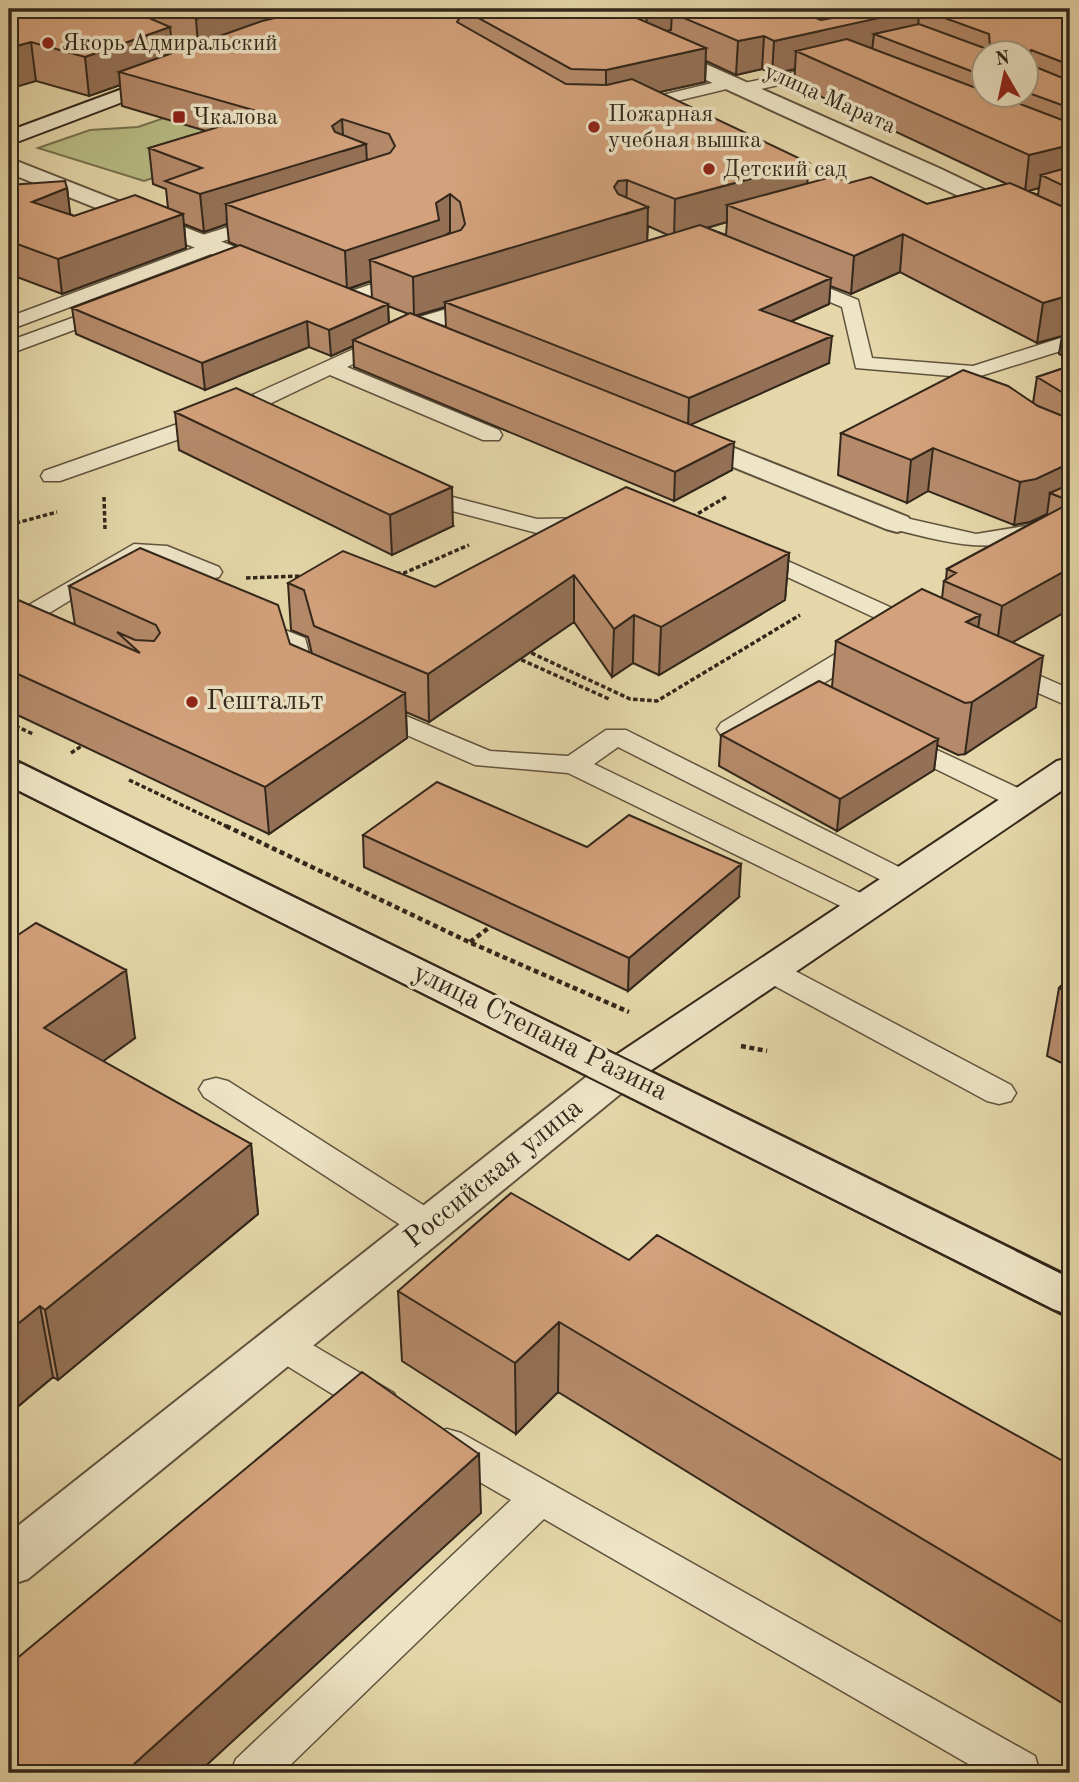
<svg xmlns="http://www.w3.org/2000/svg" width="1079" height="1782" font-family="'Old Standard TT',serif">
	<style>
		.green { fill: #b8bd85; stroke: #767250; stroke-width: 2 }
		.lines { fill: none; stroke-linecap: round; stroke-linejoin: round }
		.lane-casing { stroke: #60533e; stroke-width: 3 }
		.street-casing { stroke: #60533e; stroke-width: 4 }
		.secondary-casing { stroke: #33271b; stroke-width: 4 }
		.path-far1 { stroke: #33271b; stroke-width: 3.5; stroke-dasharray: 4.5 2.5; stroke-linecap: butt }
		.path { stroke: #33271b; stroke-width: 4.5; stroke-dasharray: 5 3.5; stroke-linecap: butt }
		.lane { fill: #eee5c7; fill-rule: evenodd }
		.street { fill: #eee5c7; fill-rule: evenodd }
		.secondary { fill: #eee5c7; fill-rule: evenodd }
		.tram-far1 { stroke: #33271b; stroke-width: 2 }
		.tram { stroke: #33271b; stroke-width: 2.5 }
		.wall { fill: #b58a6a; stroke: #33271b; stroke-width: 2; fill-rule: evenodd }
		.shaded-wall { fill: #947156; stroke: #33271b; stroke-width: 2 }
		.building { fill: #d3a17b; stroke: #33271b; stroke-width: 2 }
		.poi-dot { fill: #8f2418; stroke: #eee5c7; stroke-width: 2.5 }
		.labels { text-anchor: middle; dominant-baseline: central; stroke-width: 7; stroke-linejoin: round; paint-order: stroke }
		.far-poi-label { font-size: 23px; fill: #33271b; stroke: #eee5c7; text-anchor: start }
		.far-street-label { font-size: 23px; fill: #33271b; stroke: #eee5c7 }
		.poi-label { font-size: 28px; fill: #33271b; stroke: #eee5c7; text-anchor: start }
		.street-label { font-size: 28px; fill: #33271b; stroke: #eee5c7 }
	</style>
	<rect width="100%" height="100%" fill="#e5d7a9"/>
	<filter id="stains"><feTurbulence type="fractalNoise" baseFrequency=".00286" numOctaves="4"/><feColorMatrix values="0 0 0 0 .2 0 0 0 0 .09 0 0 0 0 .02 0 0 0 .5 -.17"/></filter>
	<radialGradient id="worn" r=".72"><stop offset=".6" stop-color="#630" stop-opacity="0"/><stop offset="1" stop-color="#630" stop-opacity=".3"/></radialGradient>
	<path class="green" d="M278 79 309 126 144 181 38 148 90 130 138 127Z"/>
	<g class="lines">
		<g class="lane-casing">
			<path id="lane" d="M835 63 843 68 841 71 743 93 735 87 631 112 623 107 625 104 733 78 740 84Z
				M266 215 275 221 273 225 217 243 221 247 219 251 9 330V317L196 247 191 242 193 238Z
				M408 272 415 274 418 278 415 282 346 305 336 299 339 295Z
				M792 273 858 300 872 358 973 366 1070 335V348L974 378 856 368 842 307 785 283 782 279Z
				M113 303 123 309 120 313 9 354V341Z
				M389 333 396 335 399 339 396 343 347 367 499 430 502 435 499 440H483L330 375 242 417 60 481H44L41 476 44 471 226 407Z
				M414 487 537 519 591 518 599 520 603 525 599 530 591 532 537 533 406 499 402 494 406 489Z
				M1070 504V521C1007 560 956 545 889 528L885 523 889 518 897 516 976 534 1031 525Z
				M134 544 167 546 219 567 222 572 219 577 210 579 156 558H139L33 623H15L11 618 15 613Z
				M750 544 930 625 934 630 930 635H912L742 556 738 551 742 546Z
				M270 624 305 638 315 675 322 682 318 688 309 690 294 686 284 647 261 637 257 632 261 627Z
				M869 636 878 639 882 644 878 649 741 735H721L717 729 721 723 860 639Z
				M1004 660 1070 689V707L995 674 991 668 995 662Z
				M370 701 490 751 568 756 606 730H626L915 875 920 881 915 887 905 890 895 887 618 747 594 764 877 901 881 907 877 913 866 916 855 913 568 773 475 765 361 715 357 709 361 703Z
				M901 733 1033 795 1037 801 1033 807 1023 809 1013 807 891 747 887 741 891 735Z
				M771 961 782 964 1011 1085 1016 1093 1011 1101 999 1104 987 1101 760 978 755 971 760 964Z
				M216 1078 228 1081 442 1217 447 1226 442 1235 429 1239 416 1235 204 1097 199 1089 204 1081Z
				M281 1330 294 1334 394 1393 399 1404 394 1415 380 1419 366 1415 268 1354 262 1344 268 1334Z
				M447 1429 461 1433 1035 1756 1040 1773H984L544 1519 282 1773H230L236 1759 511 1500 433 1455 427 1444 433 1433Z"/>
		</g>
		<g class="street-casing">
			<path id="street" d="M557 9H582L941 169 1070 231V247L560 13Z
				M9 158 281 265 284 270 281 275H263L9 173Z
				M494 295 503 298 507 303 503 308 415 335 406 333 402 327 406 321Z
				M684 428 908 517 912 523 908 529 897 532 886 529 674 443 670 437 674 431Z
				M620 1058 635 1062 641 1072 635 1082 28 1579 9 1585V1533L605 1062Z"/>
		</g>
		<g class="secondary-casing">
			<path id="secondary" d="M171 71 181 77 178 81 9 145V131Z
				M1070 758V785L650 1071 1070 1277V1315L1053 1309 9 786V761L22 764 616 1055 1057 761Z"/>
		</g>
		<path class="path-far1" d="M104 497 105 529
			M692 517 726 497
			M9 525 57 512
			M396 573H404L469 545
			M246 578 303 576
			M525 650 630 699 657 701 800 615
			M515 657 609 699
			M9 723 33 734
			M71 753 86 743
			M129 780 230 828"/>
		<path class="path" d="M226 826 469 942 629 1012
			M470 942 494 924
			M741 1046 767 1051"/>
		<use href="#lane" class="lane"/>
		<use href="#street" class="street"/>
		<use href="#secondary" class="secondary"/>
		<path class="tram-far1" d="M9 756 1020 1252
			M9 787 937 1252"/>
		<path class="tram" d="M933 1250 1070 1319
			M1016 1250 1070 1277"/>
	</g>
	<path class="wall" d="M9 9H1070V360L1059 354 1062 336 1037 343 900 272 851 294 830 286 829 304 792 321 829 363 690 424 732 470 674 501 354 367 353 346 331 356 309 347 205 390 76 334 72 308 238 246 229 242 227 224 204 232 184 224 186 248 62 294 9 274V185L67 188 70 214 74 216 168 208 166 189 153 184 149 148 206 131 122 106 120 85 89 96 36 81ZM172 45 182 49 173 53ZM984 52H1026V94H984ZM706 61 736 75 762 69 772 74 795 69 794 84 1007 184 927 204 849 183 807 184 659 92 705 82ZM1039 188 1038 195 1028 191ZM727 222 726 235 707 228ZM648 226 668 235 647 241ZM371 281 372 298 349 289ZM388 306 406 313 409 314 389 323ZM445 307 446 327 416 316Z
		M1070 366V609L1013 642 1036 707 965 754 958 755 937 745 934 770 837 831 719 766 721 735 832 687 836 641 942 598 944 581 946 579 947 569 1047 515 1030 522 1014 525 928 491 907 503 838 475 841 433 1033 403 1037 377Z
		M175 412 453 526 392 555 179 450Z
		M789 553 785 600 659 675 633 663 612 677 574 622 429 722 406 712 407 738 269 834 9 711V596L75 625 69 586 290 644 312 654 308 637 291 630 288 583 435 587Z
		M363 835 587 847 739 897 628 991 364 867Z
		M9 941 135 1038 103 1061 251 1144 258 1214 58 1380 53 1377 9 1414Z
		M1070 977V1067L1047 1056 1059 988Z
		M629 1260 1070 1465V1708L558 1392 516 1434 402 1361 398 1291Z"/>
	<path class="shaded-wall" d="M229 9H378L199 57 196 19Z
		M488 9H566L500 30Z
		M647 9H765L672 13 671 30 646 35Z
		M822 9H929H920L916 41 874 34 872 51H796L795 69 772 74 774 41 821 31Z
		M170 27 174 65 119 72 120 85 89 96 85 57Z
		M764 36 762 69 736 75 738 41Z
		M31 42 36 81 9 89V48Z
		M706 48 705 82 606 104V70Z
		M1031 50 1027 84H1026V56Z
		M342 119 344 151 366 144 368 180 226 204 227 224 204 232 200 194 332 126Z
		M1070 145V180L1041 175 1039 188 1025 192 1029 155Z
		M809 163 806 200 727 205V222L674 237 675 199Z
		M627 180 626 214 648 207 647 245 445 302V307L414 316 413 277 614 187 618 181Z
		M67 188 71 221 32 202Z
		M450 194V232L440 239 370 260 371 281 347 289 345 251 436 203Z
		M183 214 186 248 62 294 58 259Z
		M903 234 900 272 851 294 854 256Z
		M831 278 829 304 758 336 760 310Z
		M1070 295V317L1065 314 1062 336 1037 343 1043 303Z
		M388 304 389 330 353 340V346L331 356 329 330Z
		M307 321 309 347 205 390 202 363Z
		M832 336 829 363 688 426 689 398Z
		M734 442 732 470 674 501 675 472Z
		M933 448 928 491 907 503 911 460Z
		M1070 463V501L1050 493 1047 514 1030 522 1014 525 1020 482Z
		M452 487 453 526 392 555 390 515Z
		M789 553 785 600 659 675 661 627Z
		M1070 568V609L996 652 1002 606Z
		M574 575V622L429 722 428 674Z
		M634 615 633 663 612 677 614 629Z
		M980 615 973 665 966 622Z
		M1043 656 1036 707 965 754 972 702Z
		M405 693 407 738 269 834 265 787Z
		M938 739 934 770 837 831 840 799Z
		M741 864 739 897 628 991 629 958Z
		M126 970 135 1038 55 1096 44 1028Z
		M251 1144 258 1214 58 1380 45 1310Z
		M40 1306 53 1377 9 1414V1331Z
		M559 1322 558 1392 516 1434 515 1363Z
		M479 1454 481 1513 198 1773H124Z"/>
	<path class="building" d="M9 9 12 10 17 9H128L170 27 85 57 31 42 9 48Z
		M173 9H229L196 19Z
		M313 9H492L499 13 523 9H616L706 48 606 70 571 69 475 16H461L457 22 566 84 607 85 632 79 809 163 675 199 627 180 618 181 614 187 618 194 648 207 413 277 370 260 461 230 465 224 460 202 450 194 436 203 439 220 345 251 226 204 390 153 395 146 389 134 342 119 332 126 335 132 366 144 200 194 165 181 202 168 149 148 264 113 119 72 262 21Z
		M699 9H793L821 20 885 9H950L961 15 994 9H1070V65L1031 50 1026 56V52H984V76L874 34 919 24 987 49 990 46 989 34 920 9 774 41 764 36 738 41 672 13Z
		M847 39 984 91V94H994L1070 123V145L1029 155 796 51Z
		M1026 63 1070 81V108L1026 92Z
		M1070 167V189L1041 175Z
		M835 176 849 183 871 177 927 204 1010 183 1070 210V295L1043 303 903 234 854 256 727 205Z
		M65 181 67 188 32 202 74 216 135 195 183 214 58 259 9 241V185Z
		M700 225 831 278 760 310 832 336 689 398 445 302Z
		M240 245 388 304 329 330 307 321 202 363 72 308Z
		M410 313 734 442 675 472 353 340Z
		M1070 366V397L1037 377Z
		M963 370 1008 386 1038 406 1070 419V463L1036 479 1020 482 933 448 911 460 841 433Z
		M236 388 452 487 390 515 175 412Z
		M1070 484V501L1050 493Z
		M626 487 789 553 661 627 634 615 614 629 574 575 428 674 314 626 304 590 288 583 343 551 435 587Z
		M1070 503V568L1002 606 944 581 956 573 947 569Z
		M140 548 278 605 290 644 405 693 265 787 9 670V596L140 653 117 632 135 640 154 641 160 633 156 625 69 586Z
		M922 589 980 615 966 622 1043 656 972 702 965 703 836 641Z
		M819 681 938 739 840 799 721 735Z
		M437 782 587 847 629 815 741 864 629 958 363 835Z
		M36 923 126 970 44 1028 251 1144 45 1310 40 1306 9 1331V941Z
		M1070 977V993L1059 988Z
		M511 1193 629 1260 657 1235 1070 1465V1627L559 1322 515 1363 398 1291Z
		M362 1372 479 1454 124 1773H9V1665Z"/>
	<g class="poi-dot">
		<circle cx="48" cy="43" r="7"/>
		<rect x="172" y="110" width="14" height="14" rx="3.5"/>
		<circle cx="594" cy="127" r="7"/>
		<circle cx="709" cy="169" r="7"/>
		<circle cx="192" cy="702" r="7"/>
	</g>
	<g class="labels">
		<g class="far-poi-label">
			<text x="62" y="43">Якорь Адмиральский</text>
			<text x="608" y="114">Пожарная<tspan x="608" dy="26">учебная вышка</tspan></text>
			<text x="193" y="117">Чкалова</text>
			<text x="723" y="169">Детский сад</text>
		</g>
		<g class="far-street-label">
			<text transform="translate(830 99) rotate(24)">улица Марата</text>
		</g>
		<g class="poi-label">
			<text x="206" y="702">Гештальт</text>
		</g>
		<g class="street-label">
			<text transform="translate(540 1033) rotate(26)">улица Степана Разина</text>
			<text transform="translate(494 1174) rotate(-39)">Российская улица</text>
		</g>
	</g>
	<rect width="1079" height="1782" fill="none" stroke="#e5d7a9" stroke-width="35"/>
	<rect x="10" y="10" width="1058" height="1761" fill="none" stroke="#33271b" stroke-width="3.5"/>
	<rect x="18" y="18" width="1044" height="1747" fill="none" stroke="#33271b" stroke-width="2"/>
	<g transform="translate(1005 74) rotate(351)"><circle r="33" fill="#eee5c7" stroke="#a39982" stroke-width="2"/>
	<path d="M0-5L12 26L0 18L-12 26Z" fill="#8f2418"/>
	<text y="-10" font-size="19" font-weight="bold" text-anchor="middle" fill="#33271b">N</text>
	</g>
	<rect width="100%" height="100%" filter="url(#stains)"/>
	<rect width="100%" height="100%" fill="url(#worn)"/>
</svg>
